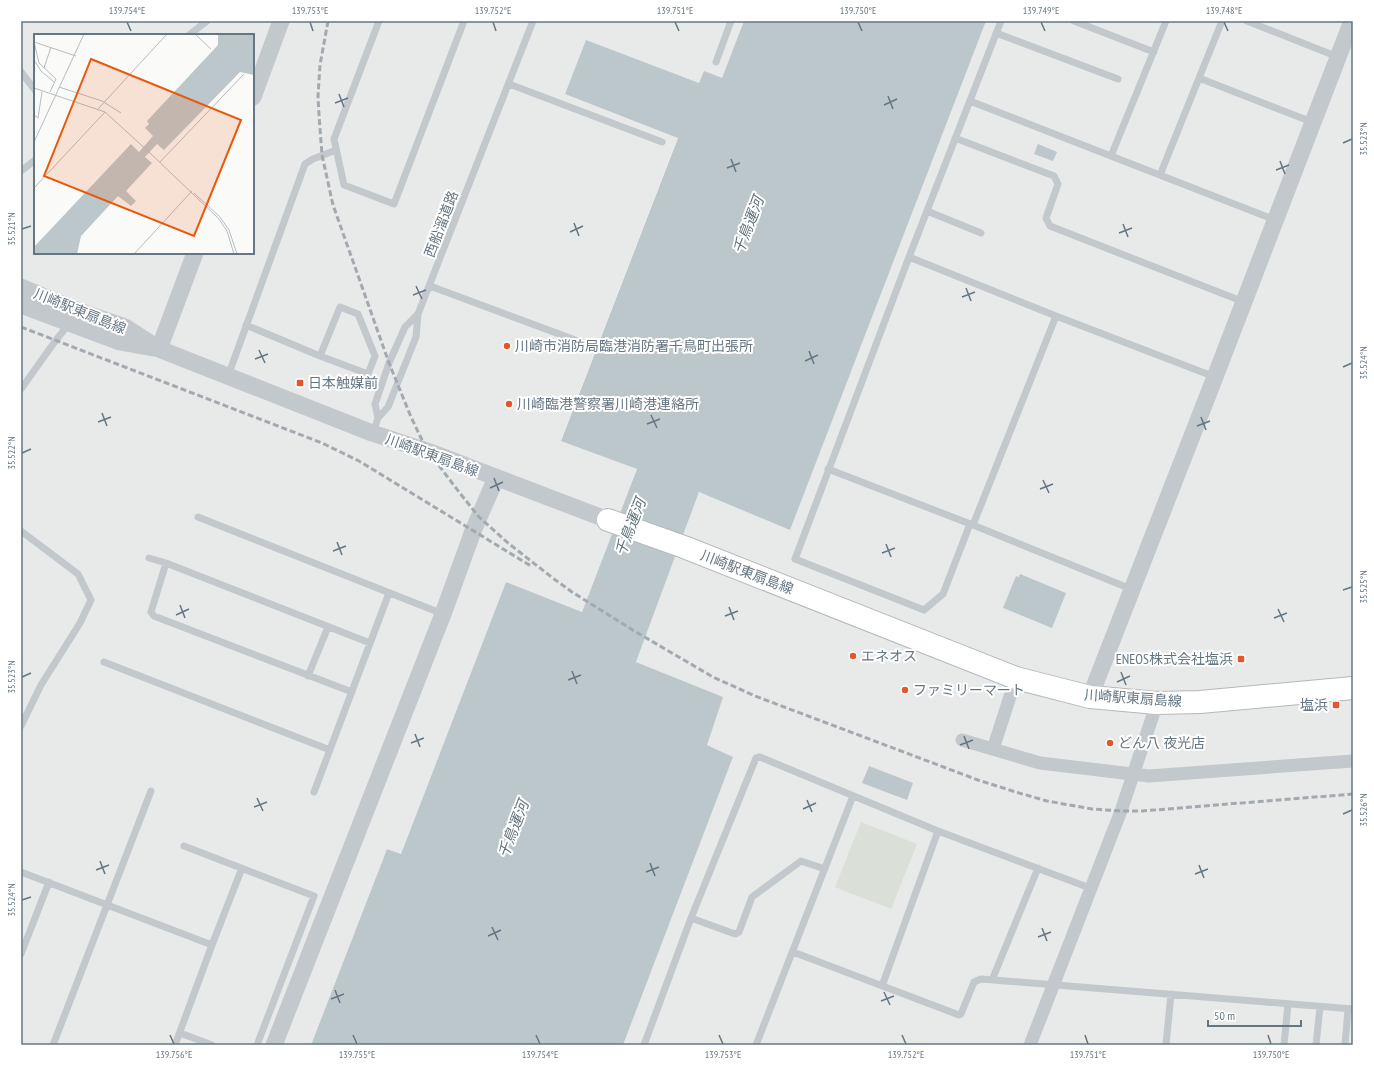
<svg xmlns="http://www.w3.org/2000/svg" width="1374" height="1066" font-family="'PT Sans Narrow','Noto Sans JP',sans-serif">
	<style>
		.built { fill: #e8e9e9; fill-rule: evenodd }
		.green { fill: #dadfd7 }
		.water { fill: #bbc7cb }
		.lines { fill: none; stroke-linecap: round; stroke-linejoin: round }
		.trunk-casing { stroke: #b4b9bd; stroke-width: 24 }
		.service { stroke: #c3c8cc; stroke-width: 7 }
		.minor { stroke: #c3c8cc; stroke-width: 13 }
		.tertiary { stroke: #c3c8cc; stroke-width: 17 }
		.trunk { stroke: #fff; stroke-width: 22 }
		.rail { stroke: #a2aab0; stroke-width: 3; stroke-dasharray: 6 3; stroke-linecap: butt }
		.ticks { fill: none; stroke: #657683; stroke-width: 1.5 }
		.poi-dot { fill: #e4572e; stroke: #fff; stroke-width: 1.5 }
		.labels { text-anchor: middle; dominant-baseline: central; stroke-width: 4; stroke-linejoin: round; paint-order: stroke }
		.street-label { font-size: 14px; fill: #657683; stroke: #fff }
		.poi-label { font-size: 14px; fill: #657683; stroke: #fff; text-anchor: start }
		.water-label { font-size: 15px; font-style: italic; fill: #60757c; stroke: #fff }
		.inset-road { fill: none; stroke: #b5bdc2; stroke-width: 1 }
		.view { fill: #e8590c; fill-opacity: 0.15; stroke: #e8590c; stroke-width: 2 }
		.inset-edge { fill: none; stroke: #657683; stroke-width: 2 }
		.neatline { fill: none; stroke: #657683; stroke-width: 1.5 }
		.ticks-label { font-size: 10px; text-anchor: middle; fill: #657683 }
	</style>
	<rect width="100%" height="100%" fill="#fafaf8"/>
	<path class="built" d="M21 21H744L722 78 699 83 586 41 565 94 678 137 561 440 637 469 582 612 506 582 401 854 387 849 311 1045H21ZM35 35H253V253H35Z
		M986 21H1353V1045H623L733 757 707 745 722 697 636 662 699 492 790 529Z"/>
	<path class="green" d="M861 822 917 844 891 909 835 887Z"/>
	<path class="water" d="M744 21H986L790 530 699 492 636 662 723 697 707 745 733 757 623 1045H311L387 849 401 854 506 582 582 612 637 469 561 441 678 138 565 94 586 40 699 83 704 71 722 78Z
		M1038 144 1057 152 1053 161 1034 154Z
		M1020 574 1066 593 1052 628 1003 608 1016 576 1019 577Z
		M869 766 913 783 907 800 862 783Z"/>
	<g class="lines">
		<g class="trunk-casing">
			<path id="trunk" d="M608 520 684 547 1016 678 1090 697 1157 703 1200 702 1353 688"/>
		</g>
		<path class="service" d="M379 21 334 139 344 185 394 204 464 21
			M1074 21 1154 52
			M1247 21 1338 57
			M996 33 1118 79
			M189 35 207 21
			M716 62 731 21
			M21 72 35 90
			M1199 78 1312 122
			M509 84 662 142
			M970 101 1275 220
			M955 138 1054 176 1058 184 1046 218 1050 226 1244 302
			M1111 156 1166 21
			M21 171 35 160
			M1160 175 1222 21
			M927 211 981 233
			M909 257 1056 316 1215 377
			M430 286 586 344
			M246 325 320 356 368 374 375 356 358 314 340 307 320 356
			M228 376 305 164 313 159 336 150
			M21 389 56 340 69 324
			M378 418 375 404 389 363 405 327 418 314
			M373 433 378 418 388 407 416 337 418 314 533 21
			M828 469 973 525 1131 589
			M198 517 443 614
			M970 524 943 594 924 610 795 559 909 257 1001 21
			M973 525 1056 316
			M21 531 78 574 91 600 80 623 41 685 21 726
			M149 558 166 563 370 643
			M166 563 151 612 154 616 352 692
			M104 662 330 750
			M308 676 328 627
			M314 792 389 593
			M184 846 314 896 257 1045
			M21 872 212 945 175 1045
			M691 918 735 934 739 932 752 897 801 861 825 869
			M212 945 242 868
			M793 952 959 1015 961 1014 974 982 981 979 1353 1009
			M21 954 49 882
			M992 980 1038 868
			M882 986 938 831
			M180 1033 212 1045
			M53 1045 151 791
			M644 1045 691 918 756 758 760 757 938 831 1090 888
			M756 1045 853 796
			M1166 1045 1171 994
			M1284 1045 1288 1004
			M1316 1045 1320 1007
			M1345 1045 1348 1009"/>
		<path class="minor" d="M962 740 1040 763 1149 776 1353 761
			M993 749 1016 678
			M1030 1045 1121 811 1157 703"/>
		<path class="tertiary" d="M253 97 281 21
			M21 287 79 311 125 327 159 349 372 433 430 452 608 520
			M21 305 120 342 153 348
			M159 349 195 253
			M1090 697 1215 377 1352 21
			M274 1045 443 614 473 531 496 478"/>
		<use href="#trunk" class="trunk"/>
		<path class="rail" d="M328 21 320 65 318 96 319 115 322 155 333 205 389 363 411 417 422 440 440 467 459 492 479 517 508 543 554 579 572 592 636 632 713 677 755 696 978 780 1019 793 1047 801 1092 809 1121 811H1142L1353 794
			M21 327 322 443 359 461 531 566"/>
	</g>
	<path class="ticks" d="M127 22 131 31M310 22 313 31M493 22 496 31M675 22 679 31M858 22 862 31M1041 22 1045 31M1224 22 1228 31M339 94 344 107M888 96 893 109M335 103 348 98M884 105 897 99M1343 143 1352 139M731 159 736 172M1280 161 1285 174M727 168 740 163M1276 170 1289 165M574 223 579 236M1123 224 1128 237M22 229 31 226M570 232 583 226M1119 233 1132 228M416 286 422 299M966 288 971 301M413 295 426 290M962 297 975 292M259 350 265 363M809 351 814 364M255 359 268 354M805 361 818 355M1343 367 1352 363M102 413 107 426M651 415 657 428M1201 417 1206 430M98 422 111 417M647 424 660 419M1197 426 1210 421M22 453 31 449M494 478 499 491M1043 480 1049 493M490 488 503 482M1040 489 1053 484M337 542 342 555M886 544 891 557M333 551 346 546M882 553 895 548M1343 590 1352 587M180 605 185 618M729 607 734 620M1278 609 1284 622M176 615 189 609M725 616 738 611M1274 618 1287 613M572 671 577 684M1121 672 1126 685M22 677 31 673M568 680 581 675M1117 682 1130 676M415 734 420 747M964 736 969 749M411 743 424 738M960 745 973 740M257 798 263 811M807 800 812 812M254 807 267 802M803 809 816 803M1343 814 1352 810M100 861 105 874M650 863 655 876M1199 865 1204 878M96 870 109 865M646 872 659 867M1195 874 1208 869M22 900 31 897M492 927 498 940M1042 928 1047 941M488 936 501 930M1038 937 1051 932M335 990 340 1003M884 992 890 1005M331 999 344 994M881 1001 894 996M170 1035 174 1044M353 1035 357 1044M536 1035 540 1044M719 1035 723 1044M902 1035 906 1044M1085 1035 1088 1044M1268 1035 1271 1044"/>
	<g class="poi-dot">
		<circle cx="507" cy="346" r="4"/>
		<rect x="296" y="379" width="8" height="8" rx="2"/>
		<circle cx="509" cy="404" r="4"/>
		<circle cx="853" cy="656" r="4"/>
		<rect x="1237" y="655" width="8" height="8" rx="2"/>
		<circle cx="905" cy="690" r="4"/>
		<rect x="1332" y="701" width="8" height="8" rx="2"/>
		<circle cx="1110" cy="743" r="4"/>
	</g>
	<g class="labels">
		<g class="street-label">
			<text transform="translate(441 224) rotate(-69)">西船溜道路</text>
			<text transform="translate(80 311) rotate(22)">川崎駅東扇島線</text>
			<text transform="translate(432 455) rotate(20)">川崎駅東扇島線</text>
			<text transform="translate(747 572) rotate(21)">川崎駅東扇島線</text>
			<text transform="translate(1133 698) rotate(4)">川崎駅東扇島線</text>
		</g>
		<g class="poi-label">
			<text x="515" y="346">川崎市消防局臨港消防署千鳥町出張所</text>
			<text x="308" y="383">日本触媒前</text>
			<text x="517" y="404">川崎臨港警察署川崎港連絡所</text>
			<text x="861" y="656">エネオス</text>
			<text x="1233" y="659" text-anchor="end">ENEOS株式会社塩浜</text>
			<text x="913" y="690">ファミリーマート</text>
			<text x="1328" y="705" text-anchor="end">塩浜</text>
			<text x="1118" y="743">どん八 夜光店</text>
		</g>
		<g class="water-label">
			<text transform="translate(748 225) rotate(-69)">千鳥運河</text>
			<text transform="translate(630 527) rotate(-69)">千鳥運河</text>
			<text transform="translate(513 829) rotate(-69)">千鳥運河</text>
		</g>
	</g>
	<g transform="translate(34 34)">
		<rect width="220" height="220" fill="#fafaf8"/>
		<path d="M184 0H220V41L206 38 130 116 123 110 111 123 118 129 92 157 102 167 97 172 84 162 47 202 43 220H0V213L97 110 105 118 119 102 111 94 115 90 113 87 184 11Z" fill="#bbc7cb"/>
		<path class="inset-road" d="M161 0 177 15M0 2V8L42 22M0 8 5 29 22 45 16 58M0 26 7 37 20 48M10 34 17 13M25 53 68 67 87 79M0 54 71 78 116 119M64 75 133 0M0 81 4 84 8 58M0 108 50 0M116 119 185 185 193 197 200 220M126 128 210 40M0 154 71 78M160 159 186 183 195 196 203 220M100 220 158 157"/>
		<path class="view" d="M57 25 207 86 160 202 10 142Z"/>
		<rect width="220" height="220" class="inset-edge"/>
	</g>
	<rect width="1374" height="1066" fill="none" stroke="#ffffff" stroke-width="44"/>
	<path d="M1208 1020v6h93v-6" fill="none" stroke="#657683" stroke-width="2"/>
	<text x="1214" y="1020" font-size="12" fill="#657683" stroke="#ffffff" stroke-width="3" paint-order="stroke">50 m</text>
	<rect x="22" y="22" width="1330" height="1022" class="neatline"/>
	<g class="ticks-label">
		<text x="127" y="14">139.754°E</text>
		<text x="310" y="14">139.753°E</text>
		<text x="493" y="14">139.752°E</text>
		<text x="675" y="14">139.751°E</text>
		<text x="858" y="14">139.750°E</text>
		<text x="1041" y="14">139.749°E</text>
		<text x="1224" y="14">139.748°E</text>
		<text transform="translate(1363 139) rotate(-90)" y="4">35.523°N</text>
		<text transform="translate(11 229) rotate(-90)" y="4">35.521°N</text>
		<text transform="translate(1363 363) rotate(-90)" y="4">35.524°N</text>
		<text transform="translate(11 453) rotate(-90)" y="4">35.522°N</text>
		<text transform="translate(1363 587) rotate(-90)" y="4">35.525°N</text>
		<text transform="translate(11 677) rotate(-90)" y="4">35.523°N</text>
		<text transform="translate(1363 810) rotate(-90)" y="4">35.526°N</text>
		<text transform="translate(11 900) rotate(-90)" y="4">35.524°N</text>
		<text x="174" y="1058">139.756°E</text>
		<text x="357" y="1058">139.755°E</text>
		<text x="540" y="1058">139.754°E</text>
		<text x="723" y="1058">139.753°E</text>
		<text x="906" y="1058">139.752°E</text>
		<text x="1088" y="1058">139.751°E</text>
		<text x="1271" y="1058">139.750°E</text>
	</g>
</svg>
